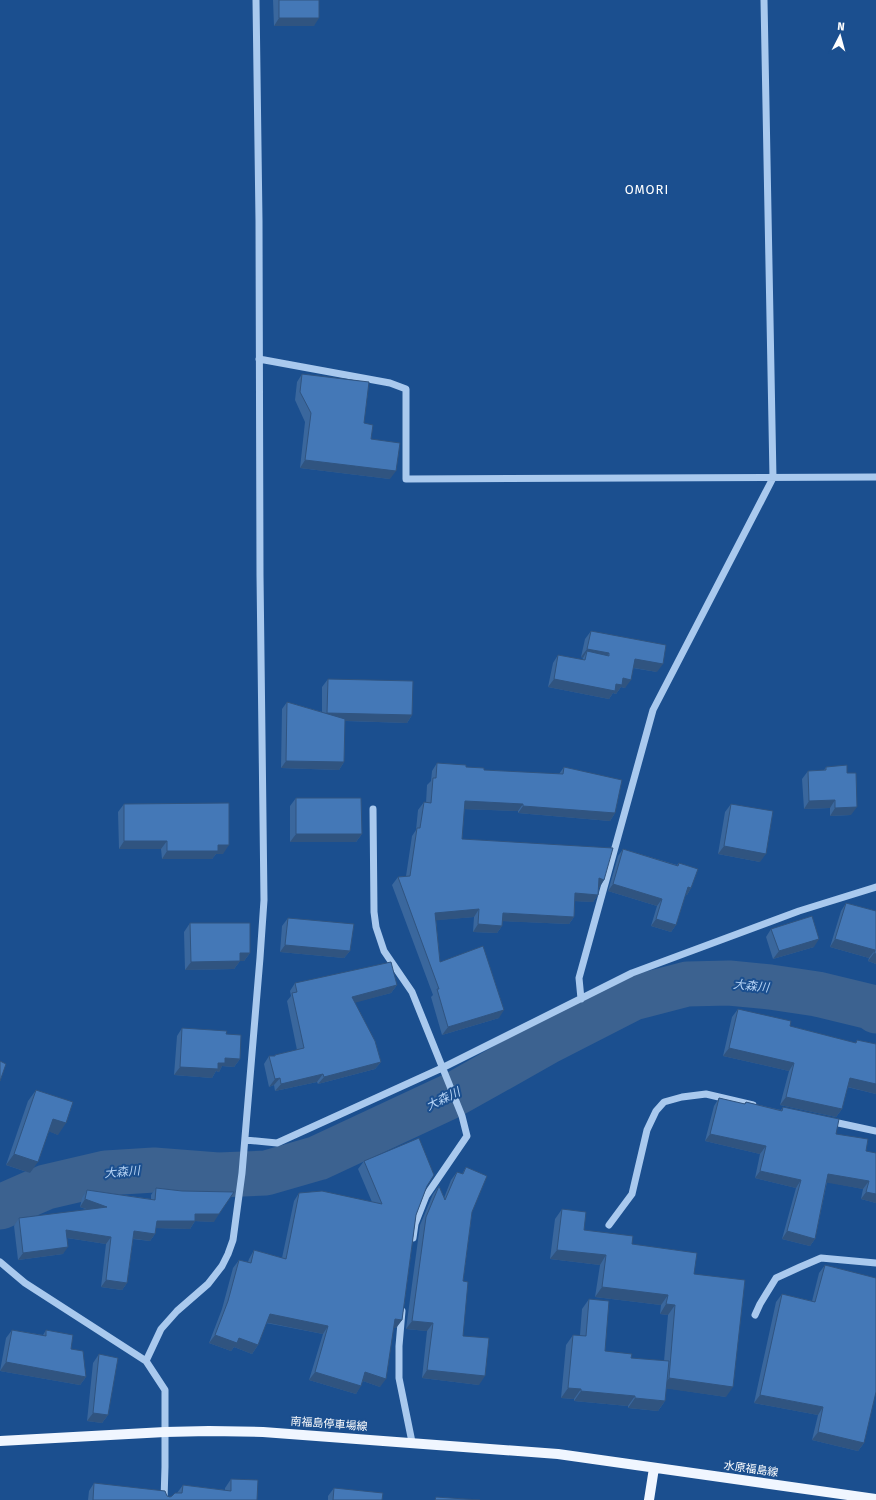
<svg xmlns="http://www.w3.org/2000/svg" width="876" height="1500" font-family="'Fira Sans','Noto Sans JP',sans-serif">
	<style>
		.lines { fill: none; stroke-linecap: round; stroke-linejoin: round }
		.river { stroke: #3c6290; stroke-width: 45 }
		.minor { stroke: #a9c9ee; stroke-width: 7 }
		.major { stroke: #f0f6ff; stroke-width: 10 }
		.wall { fill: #3a679d }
		.shaded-wall { fill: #305480 }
		.building { fill: #4478b7; stroke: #305480 }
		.labels { text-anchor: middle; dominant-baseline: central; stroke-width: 4; stroke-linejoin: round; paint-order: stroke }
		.street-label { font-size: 11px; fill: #fff; stroke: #1b4f8f }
		.water-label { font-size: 12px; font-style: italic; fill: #b5d3f5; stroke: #1b4f8f }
		.quarter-label { font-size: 13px; letter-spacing: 1px; fill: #fff; stroke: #1b4f8f }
	</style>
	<rect width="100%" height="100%" fill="#1b4f8f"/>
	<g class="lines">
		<path class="river" d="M0 1207 46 1187 106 1173 154 1170 218 1175 266 1173 318 1158 453 1095 549 1041 633 998 687 984 729 983 770 987 817 994 871 1007 876 1011"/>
		<path class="minor" d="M259 359 390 383 406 389V479L876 477
			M373 809 374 912 376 927 384 951 412 992 462 1116 467 1136 426 1196 415 1224 413 1238
			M581 999 579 978 653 710 773 478 764 0
			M829 1121 876 1131
			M245 1140 277 1143 442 1068 632 973 799 911 876 887
			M609 1225 632 1194 647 1130 656 1111 664 1102 682 1097 706 1094 753 1105
			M0 1262 25 1283 146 1361 165 1390V1467L164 1500
			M402 1311 399 1346V1378L412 1442
			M755 1315 760 1304 776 1278 800 1267 821 1258 876 1263
			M146 1361 161 1329 177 1311 208 1284 222 1266 228 1254 233 1240 242 1173 260 958 264 900 260 575 259 221 256 0"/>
		<path class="major" d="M0 1441 165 1432 209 1431 263 1432 558 1454 876 1499
			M649 1500 654 1468"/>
	</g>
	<path class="wall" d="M273 0H319L314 26H274Z
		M302 374 364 423 371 439 390 479 300 468 305 422 295 400 297 382Z
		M591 631 657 672 633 668 625 688 621 687 616 694 613 693 609 699 548 687 553 663 558 655 582 660 583 658 581 657 585 639Z
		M328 679 412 715 407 723 345 721 344 762 339 770 281 768 282 709 287 702 322 712V687Z
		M437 763 484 770 559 774 564 767 615 813 610 821 518 813V811L464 809 462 839 604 880 599 888 598 895 593 902 575 901 574 917 569 924 502 921V926L497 933 473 932 474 917 436 920 440 962 499 1018 442 1035 431 997 433 995 392 885 398 877 406 876 412 836 416 830 418 810 424 802 426 803 427 785 431 781 432 771Z
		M826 767 847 773 851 815 830 816V808L804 809 802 779 808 771 824 770Z
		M296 798 362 834 356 842H290V806Z
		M124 804 223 854H216L212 859H162L161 849H119L118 812Z
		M731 804 760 862 718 854 725 812Z
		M623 849 677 865 679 863 691 888 687 895H685L676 925 671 932 651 926 657 906 608 891 618 856Z
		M846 903 876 911V964L868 961 869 958 830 947 841 911Z
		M288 918 350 951 344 958 280 952 282 926Z
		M190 923 250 953 244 961H240L234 969 185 970 184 932Z
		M771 929 814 947 773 959 766 937Z
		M295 983 397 985 391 993 355 1002 381 1062 375 1069 318 1084 317 1082 275 1091 274 1085 269 1087 264 1064 269 1056H274L275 1055 297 1050 287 1001 291 996 290 991Z
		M738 1009 790 1026 855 1043 857 1040 876 1044V1094L847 1087 842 1109 836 1117 780 1105 789 1071 723 1056 732 1017Z
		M182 1028 226 1034 240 1059 234 1067 222 1066 219 1072 216 1071 212 1078 174 1075 177 1036Z
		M36 1090 58 1135 49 1131 30 1173 6 1165 28 1101Z
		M719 1098 744 1104 746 1102 781 1110 783 1107 836 1134 866 1151 876 1203 861 1199 863 1189 827 1182 815 1239 810 1246 782 1239 796 1188 755 1178 760 1154 705 1141 714 1106Z
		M364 1161 427 1186 416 1215 402 1320 396 1328 394 1327 380 1387 363 1381 356 1394 309 1380 323 1334 266 1323 258 1345 252 1354 234 1347 231 1351 209 1343 222 1309 233 1268 239 1260 248 1262 249 1259 254 1250 282 1258 294 1201 299 1193 372 1202 358 1169Z
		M466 1167 472 1212 463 1281V1336L479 1385 422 1378 427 1331 406 1329 420 1225 433 1194 439 1186 444 1198 451 1180 457 1172 462 1174Z
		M156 1188 214 1222 195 1221 190 1229 156 1228 155 1234 150 1241 133 1239 127 1283 122 1290 101 1287 106 1244 67 1238 63 1254 18 1260 14 1226 19 1218 88 1210 80 1207 82 1198 87 1190 151 1199V1195Z
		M562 1209 584 1230 632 1244 694 1274 726 1397 666 1388 665 1401 658 1411 628 1408V1406L574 1401V1399L561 1398 566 1345 573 1335H580L582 1309 589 1299 605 1351 631 1358 664 1361 668 1315 660 1314 661 1305 595 1297 600 1265 550 1259 555 1219Z
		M825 1265 864 1443 858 1451 812 1440 818 1415 754 1403 776 1302 782 1294 812 1301 819 1273Z
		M12 1330 43 1335 46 1330 71 1349 86 1377 80 1385 0 1371 6 1338Z
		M99 1354 108 1415 102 1423 87 1421 93 1363Z
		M231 1479 257 1500H88L89 1491 94 1483 170 1497 177 1493 183 1485 225 1490V1488Z
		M334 1488 382 1500H328V1496Z"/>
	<path class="shaded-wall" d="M279 18H319L314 26H274Z
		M305 460 396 471 390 479 300 468Z
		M587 649 609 653 603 662 587 651 583 658 581 657Z
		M635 659 663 664 657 672 629 667Z
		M623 678 631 680 625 688 621 687 616 694 613 693 609 699 548 687 554 679 616 684Z
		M327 713 412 715 407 723 321 720Z
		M286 761 344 762 339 770 281 768Z
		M835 800 830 808 804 809 809 801Z
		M465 801 523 804 518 811 459 809Z
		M523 806 615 813 610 821 518 813Z
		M857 807 851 815 830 816 835 808Z
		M296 834H362L356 842H290Z
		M124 841H167L161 849H119Z
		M218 845H229L223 854H216L212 859H162L167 851Z
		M724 846 766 854 760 862 718 854Z
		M599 878 604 880 599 888Z
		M613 884 662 899 657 906 608 891Z
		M688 887 691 888 687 895 683 894Z
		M575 893 598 895 593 902 570 901Z
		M479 909 474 917 430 921 435 913Z
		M503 913 574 917 569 924 497 921Z
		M656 919 676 925 671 932 651 926Z
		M478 924 502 926 497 933 473 932Z
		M819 939 814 947 773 959 779 951Z
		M835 939 875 950 869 958 830 947Z
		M285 945 350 951 344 958 280 952Z
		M240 953H250L244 961H240L234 969 185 970 191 962Z
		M874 953 876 954V964L868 961Z
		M397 985 391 993 347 1005 352 997Z
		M504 1010 499 1018 442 1035 448 1027Z
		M729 1048 794 1063 789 1071 723 1056Z
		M225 1058 240 1059 234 1067 222 1066 219 1072 216 1071 212 1078 174 1075 180 1067 218 1063Z
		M381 1062 375 1069 318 1084 324 1077Z
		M323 1074 317 1082 275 1091 281 1084Z
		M280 1078 274 1085 269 1087 275 1079Z
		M850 1078 876 1084V1094L844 1086Z
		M786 1097 842 1109 836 1117 780 1105Z
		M53 1119 66 1123 58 1135 45 1130Z
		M710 1134 766 1146 760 1154 705 1141Z
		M14 1154 38 1162 30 1173 6 1165Z
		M760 1171 801 1180 796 1188 755 1178Z
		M828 1174 869 1181 863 1189 823 1182Z
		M866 1192 876 1194V1203L861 1199Z
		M85 1199 107 1207 102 1214 80 1207Z
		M195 1214H219L214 1222 190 1221Z
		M157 1221H195L190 1229 151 1228Z
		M66 1230 111 1237 106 1244 61 1237Z
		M134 1231 155 1234 150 1241 129 1238Z
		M787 1231 815 1239 810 1246 782 1239Z
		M68 1247 63 1254 18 1260 23 1253Z
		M557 1250 606 1255 600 1265 550 1259Z
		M106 1280 127 1283 122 1290 101 1287Z
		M602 1287 668 1295 661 1305 595 1297Z
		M666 1304 675 1305 668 1315 660 1314Z
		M270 1314 328 1326 323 1334 264 1322Z
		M395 1319 402 1320 396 1328 390 1327Z
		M412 1321 433 1323 427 1331 406 1329Z
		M215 1335 239 1338 258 1345 252 1354 234 1347 231 1351 209 1343Z
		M6 1362 86 1377 80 1385 0 1371Z
		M427 1370 485 1376 479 1385 422 1378Z
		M315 1372 361 1386 356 1394 309 1380Z
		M365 1372 386 1379 380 1387 360 1380Z
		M669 1378 733 1387 726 1397 662 1388Z
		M568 1388 581 1389 574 1399 561 1398Z
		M581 1391 635 1396 628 1406 574 1401Z
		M760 1395 823 1407 818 1415 754 1403Z
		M635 1398 665 1401 658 1411 628 1408Z
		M93 1413 108 1415 102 1423 87 1421Z
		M818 1432 864 1443 858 1451 812 1440Z"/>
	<path class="building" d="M279 0H319V18H279Z
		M302 374 369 382 364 423 373 425 371 439 400 443 396 471 305 460 311 413 300 392Z
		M591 631 666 645 663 664 635 659 631 680 623 678 622 685 616 684 615 691 554 679 558 655 585 660 587 651 609 656V653L587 649Z
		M328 679 413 681 412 715 327 713Z
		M287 702 345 719 344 762 286 761Z
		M437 763 466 765V767L484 768V770L563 774 564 767 622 780 615 813 523 806V804L465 801 462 839 613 848 604 880 599 878 598 895 575 893 574 917 503 913 502 926 478 924 479 909 435 913 440 962 483 946 504 1010 448 1027 437 989H439L398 877 410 876 417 828H420L424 802 431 803 433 778H436Z
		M847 765V773H856L857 807 835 808V800L809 801 808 771 826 770V767Z
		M296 798H361L362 834H296Z
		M229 803V845H218V851H167V841H124V804Z
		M731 804 773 811 766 854 724 846Z
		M623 849 678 866 679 863 698 869 691 888 688 887 676 925 656 919 662 899 613 884Z
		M846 903 876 911V954L874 953 875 950 835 939Z
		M812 916 819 939 779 951 771 929Z
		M288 918 354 924 350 951 285 945Z
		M190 923H250V953H240V961L191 962Z
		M391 962 397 985 352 997 375 1041 381 1062 324 1077 323 1074 281 1084 280 1078 275 1079 269 1056H275V1055L304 1048 292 993 297 992 295 983Z
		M738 1009 791 1021 790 1026 856 1043 857 1040 876 1044V1084L850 1078 842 1109 786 1097 794 1063 729 1048Z
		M182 1028 227 1031 226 1034 241 1035 240 1059 225 1058V1063H218V1069L180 1067Z
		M0 1061 6 1064 0 1081Z
		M36 1090 73 1102 66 1123 53 1119 38 1162 14 1154Z
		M719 1098 745 1104 746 1102 782 1111 783 1107 839 1119 836 1134 868 1139 866 1151 876 1153V1194L866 1192 869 1181 828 1174 815 1239 787 1231 801 1180 760 1171 766 1146 710 1134Z
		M419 1138 434 1175 427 1186 416 1215 402 1320 395 1319 386 1379 365 1372 361 1386 315 1372 328 1326 270 1314 258 1345 239 1338 237 1343 215 1335 228 1301 239 1260 251 1263 254 1250 286 1259 299 1193 322 1191 382 1204 364 1161Z
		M466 1167 487 1176 472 1212 463 1281 468 1282 463 1336 489 1338 485 1376 427 1370 433 1323 412 1321 426 1217 439 1186 445 1200 457 1172 463 1174Z
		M156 1188 182 1191 234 1192 219 1214H195V1221H157L155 1234 134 1231 127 1283 106 1280 111 1237 66 1230 68 1247 23 1253 19 1218 107 1207 85 1199 87 1190 155 1200Z
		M562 1209 586 1212 584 1230 633 1236 632 1244 697 1253 694 1274 745 1280 733 1387 669 1378 675 1305 666 1304 668 1295 602 1287 606 1255 557 1250Z
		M825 1265 876 1278V1392L864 1443 818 1432 823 1407 760 1395 782 1294 815 1302Z
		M589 1299 609 1301 605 1351 632 1354 631 1358 669 1361 665 1401 635 1398V1396L581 1391V1389L568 1388 573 1335 586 1336Z
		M12 1330 46 1336V1330L73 1335 71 1349 83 1351 86 1377 6 1362Z
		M99 1354 118 1358 108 1415 93 1413Z
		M231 1479 258 1480 257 1500H93L94 1483 165 1491 167 1496 170 1497 172 1496 175 1493H182L183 1485 231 1491Z
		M334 1488 383 1493 382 1500H333Z
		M436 1497 480 1500H435Z"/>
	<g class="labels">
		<g class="street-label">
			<text transform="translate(329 1424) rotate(4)">南福島停車場線</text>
			<text transform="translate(751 1469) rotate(8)">水原福島線</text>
		</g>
		<g class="water-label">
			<text transform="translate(751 986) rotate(6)">大森川</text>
			<text transform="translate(443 1099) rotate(-26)">大森川</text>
			<text transform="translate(122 1172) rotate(-5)">大森川</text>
		</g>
		<g class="quarter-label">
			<text x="647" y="189">OMORI</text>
		</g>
	</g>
	<g transform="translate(840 36) rotate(6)" stroke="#1b4f8f" stroke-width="3" paint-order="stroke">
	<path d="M0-3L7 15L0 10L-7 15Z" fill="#ffffff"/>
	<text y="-6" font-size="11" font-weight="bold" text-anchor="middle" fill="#ffffff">N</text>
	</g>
</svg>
